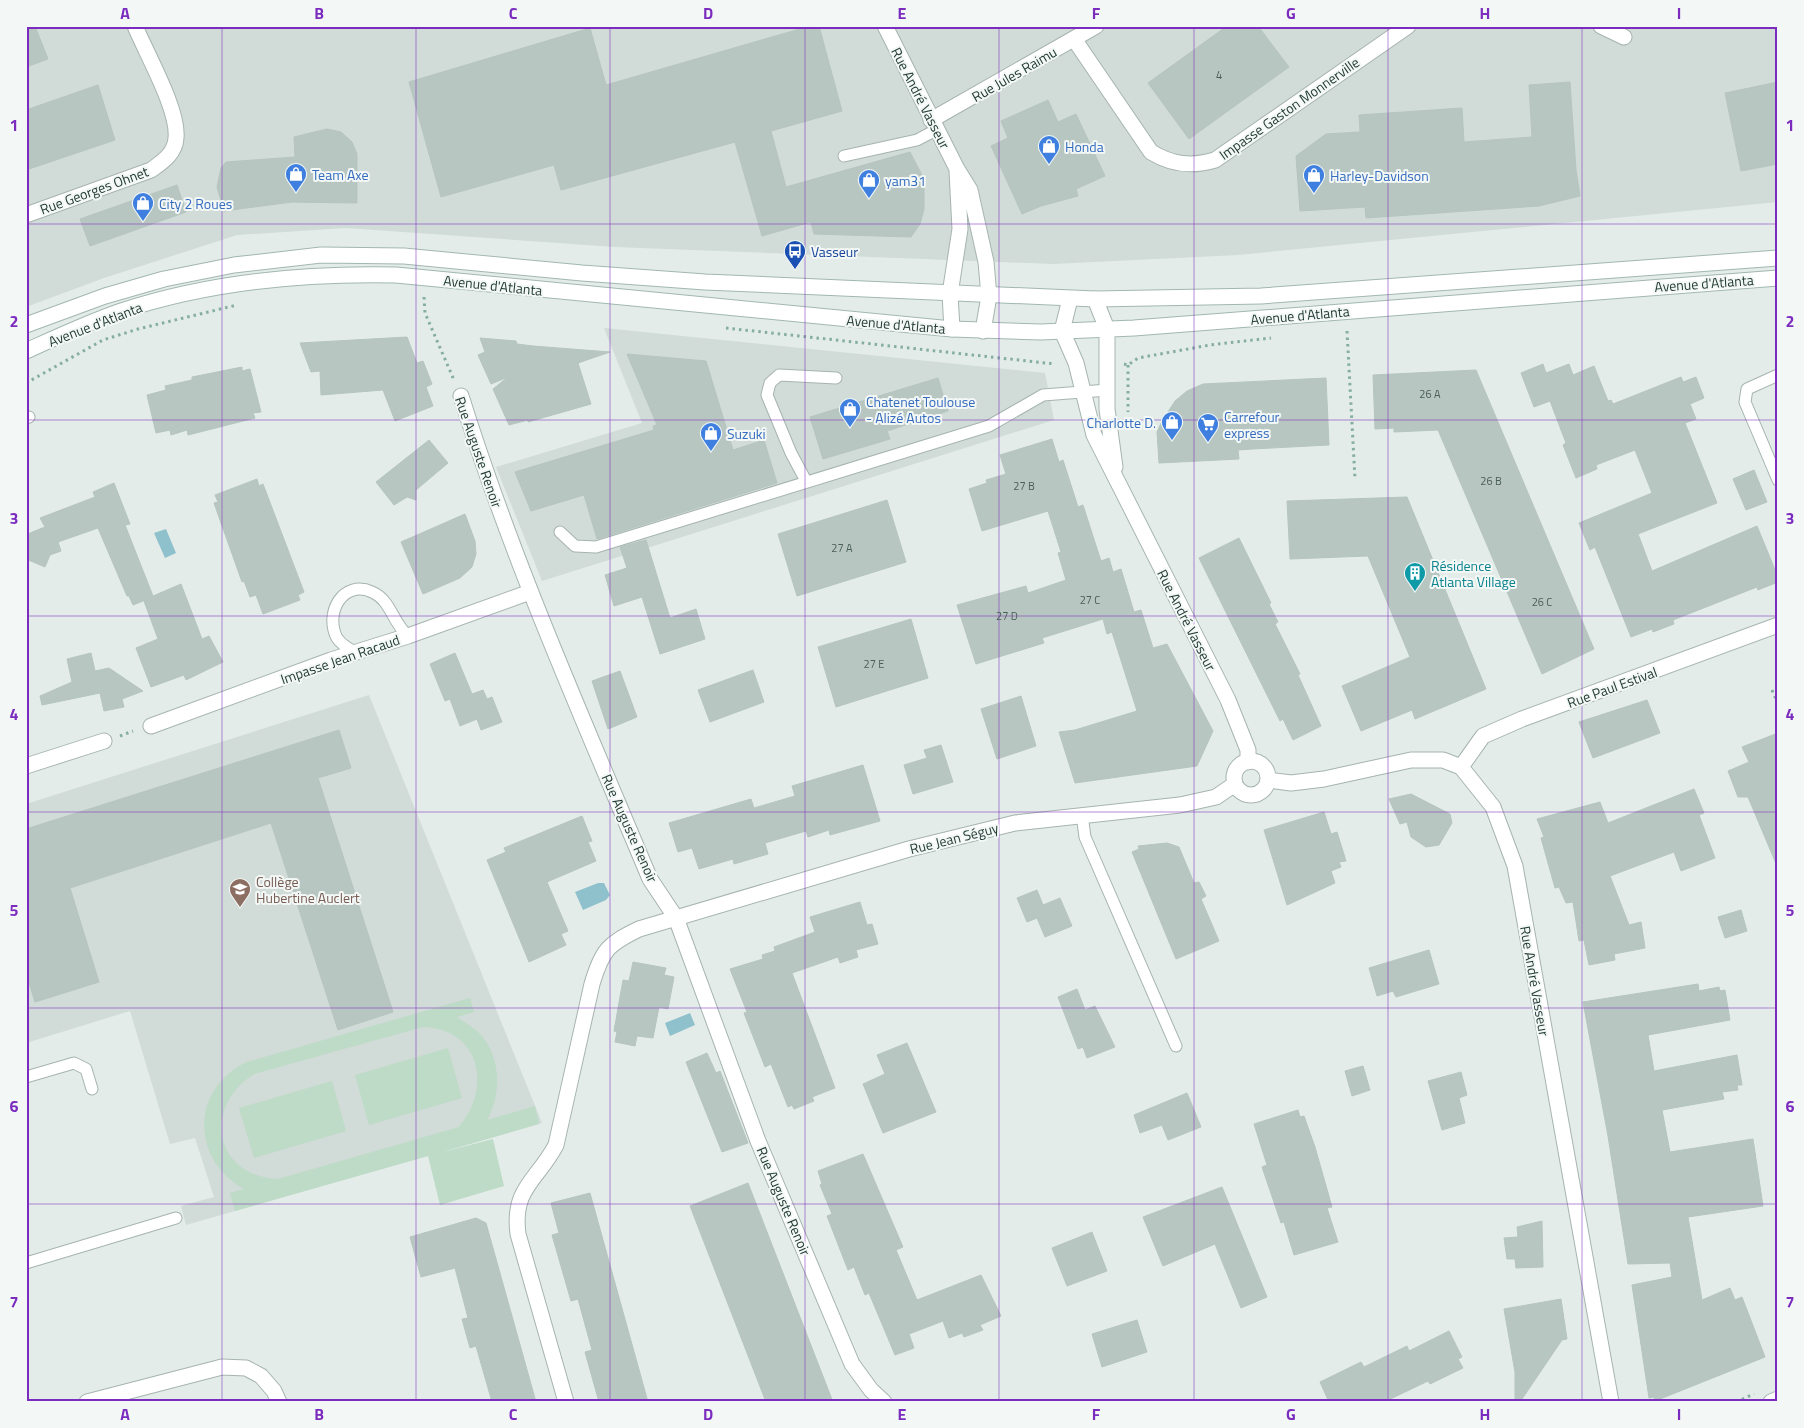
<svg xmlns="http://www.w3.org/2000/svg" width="1804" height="1428" font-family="'Titillium Web',sans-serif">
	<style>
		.built { fill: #d1dbd7 }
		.green { fill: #bddbc6; fill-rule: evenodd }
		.water { fill: #8fc1cd }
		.building { fill: #b8c6c1; stroke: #b6c5bf }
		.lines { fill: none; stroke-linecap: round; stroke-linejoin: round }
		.service-casing { stroke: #a6b4af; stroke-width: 13 }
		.minor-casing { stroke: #a6b4af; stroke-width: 17 }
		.tertiary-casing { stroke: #a6b4af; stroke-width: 17 }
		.secondary-casing { stroke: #a2b7b0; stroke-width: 17 }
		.path { stroke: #86ada2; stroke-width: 3; stroke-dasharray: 2.5 4; stroke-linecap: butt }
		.service { stroke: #fff; stroke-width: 11 }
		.minor { stroke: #fff; stroke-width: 15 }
		.tertiary { stroke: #fff; stroke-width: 15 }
		.secondary { stroke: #fff; stroke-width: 15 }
		.grid { fill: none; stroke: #7b2cbf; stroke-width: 1; stroke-opacity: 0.55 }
		.labels { text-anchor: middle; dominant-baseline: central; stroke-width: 4; stroke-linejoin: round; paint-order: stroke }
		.number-label { font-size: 11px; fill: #495e59 }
		.street-label { font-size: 14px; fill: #243c36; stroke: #f3f8f6 }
		.shop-label { font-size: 14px; fill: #366cbe; stroke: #f3f8f6; text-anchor: start }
		.transit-label { font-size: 14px; fill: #164399; stroke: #f3f8f6; text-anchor: start }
		.culture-label { font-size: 14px; fill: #0d838f; stroke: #f3f8f6; text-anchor: start }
		.education-label { font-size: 14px; fill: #785e54; stroke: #f3f8f6; text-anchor: start }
		.neatline { fill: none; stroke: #7b2cbf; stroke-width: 2 }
		.grid-label { font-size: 16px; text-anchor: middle; font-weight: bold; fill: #7b2cbf }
	</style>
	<rect width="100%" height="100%" fill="#e3ece8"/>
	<path class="built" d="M26 26H1778V202L1238 255 1053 264 615 247 346 228 237 235 104 278 26 307Z
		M604 328 1045 373 1054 420 542 581 496 467 642 423Z
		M369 695 542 1123 186 1225 181 1206 214 1197 195 1138 170 1144 130 1011 26 1043V804Z"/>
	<path class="green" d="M470 998 474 1012 457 1017C464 1022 473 1027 479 1033 501 1055 502 1094 487 1120L535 1106 539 1124 439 1153 493 1139 504 1186 440 1205 428 1156 235 1211 230 1193 244 1189C190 1159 191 1088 247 1062ZM423 1027C481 1029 492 1088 459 1127L278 1179C214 1176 202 1107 254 1074Z
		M448 1048 462 1098 369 1125 355 1075Z
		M332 1081 346 1131 254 1158 239 1108Z"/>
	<path class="water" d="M166 529 176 553 165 558 154 533Z
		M598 883H604L610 895 606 900 583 910 575 892Z
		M690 1013 695 1025 670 1036 665 1023Z"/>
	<path class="building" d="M26 26H35L48 59 26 67Z
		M810 26H819L842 111 771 131 786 187 910 152 923 177 924 187V209L920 224 911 237 814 234 811 222 762 236 735 142 561 190 554 165 441 197 409 82 590 28 606 85Z
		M1227 26H1258L1289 67 1189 139 1148 83Z
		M1570 82 1576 170 1580 196 1539 206 1366 218 1365 207 1300 211 1296 156 1326 134 1360 132 1359 115 1462 108 1464 142 1532 137 1529 85Z
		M1778 82V164L1741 171 1725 93Z
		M98 85 115 140 26 170V110Z
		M1048 100 1058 122 1076 114 1105 176 1076 189 1078 196 1041 206 1022 214 991 146 1008 138 1001 121Z
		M327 129 341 132 352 142 357 154V203L292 202 224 211 217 187 221 168 226 162 295 157 294 137Z
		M177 185 186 212 90 246 80 219Z
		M407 337 417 363 423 361 432 384 426 387 433 406 395 421 383 390 321 395 320 371 311 372 300 343Z
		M480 338 516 341 517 344 533 346 610 352 578 363 591 404 528 422V420L509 425 493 389 508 377 491 384 478 355 485 352Z
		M627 354 706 361 733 450 764 440 777 483 597 539 584 495 531 511 515 472 654 430 653 426 657 425Z
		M1543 364 1546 373 1569 364 1573 375 1594 366 1608 401 1611 400 1613 404 1681 377 1683 382 1696 377 1704 398 1690 404 1696 419 1685 423 1717 503 1638 534 1652 571 1757 526 1778 577V582L1758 590 1757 587 1673 620 1674 624 1653 632 1652 629 1631 637 1595 547 1590 550 1579 523 1652 493 1635 450 1596 465 1597 469 1576 478 1563 445 1566 443 1550 401 1534 407 1521 373Z
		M242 367V371L250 369 261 412 253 413 255 418 188 435 187 430 171 435 170 430 156 433 147 395 166 390 165 386 192 380V377Z
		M1476 370 1594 649 1542 674 1438 430 1394 432V428L1375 429 1373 375Z
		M938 378 948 411 887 431 890 439 823 459 810 417Z
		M1326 378 1329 445 1253 449 1238 450 1239 459 1159 463 1157 432 1162 421 1175 401 1187 391 1203 384Z
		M1052 439 1059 462 1063 460 1078 507 1083 505 1101 561 1109 558 1113 572 1121 569 1134 612 1141 610 1153 648 1167 644 1213 731 1197 766 1075 783 1059 732 1075 730 1137 711 1112 632 1107 634 1103 619 1042 638 1044 643 976 664 957 605 1026 586 1028 593 1066 580 1058 553 1061 552 1048 511 982 531 969 489 987 483 986 480 1006 474 1000 455Z
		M429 440 448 463 416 490V500L407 497 394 505 376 482Z
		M1754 470 1767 502 1746 510 1733 479Z
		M257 479 259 486 263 484 304 592 298 595 300 600 263 614 256 595 250 597 244 581 242 582 214 503 218 502 215 495Z
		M114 483 130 524 125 525 153 596 181 584 202 639 209 636 223 662 186 680 184 675 151 687 136 648 158 639 144 601 148 599 133 605 129 596H127L98 528 58 542 61 551 50 555 45 567 26 559V542L30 533 45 527 40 518 95 497 93 492Z
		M1407 497 1486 689 1415 719 1412 710 1361 731 1342 686 1410 657 1368 556 1290 559 1287 501Z
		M887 500 906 562 797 596 778 534Z
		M465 514 475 541 476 554 472 567 460 578 423 594 401 542Z
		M1239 538 1271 603 1269 604 1278 622 1275 624 1300 674 1298 675 1321 726 1293 740 1283 719 1280 721 1199 558Z
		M646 540 670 618 696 609 705 639 660 654 642 597 614 606 605 575 627 568 620 547Z
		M911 619 928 678 836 707 818 647Z
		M91 653 95 671 109 668 143 691 122 699 124 707 104 711 100 693 42 705 40 696 72 682 67 659Z
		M455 653 472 694 483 690 487 699 492 697 502 722 481 730 477 719 460 726 450 699 445 701 430 664Z
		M753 670 764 702 710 722 698 690Z
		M620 671 637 717 608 729 592 681Z
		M1021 696 1036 746 997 759 981 709Z
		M1647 700 1660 733 1593 758 1579 722Z
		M339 730 351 768 318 778 393 1012 338 1030 271 823 70 888 99 982 35 1002 26 973V829Z
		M1778 733V866H1777L1748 797H1738L1728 771 1749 762 1742 747Z
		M941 745 953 782 913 794 904 765 927 758 924 750Z
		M863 765 880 821 830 835 829 830 808 837 806 831 765 843 768 854 734 864 733 859 699 869 692 848 678 852 669 823 751 799 754 808 795 796 792 786Z
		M1694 789 1704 813 1699 815 1715 858 1681 871 1674 852 1610 876 1629 925 1641 922 1645 948 1614 954 1615 960 1589 965 1584 940 1579 941 1573 902 1566 903 1559 887 1555 888 1541 838 1544 837 1537 819 1600 802 1608 823Z
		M1411 794 1450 814 1452 823 1439 845 1426 847 1411 837 1407 822 1400 824 1389 799Z
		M1324 812 1331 834 1337 832 1346 861 1339 862 1341 867 1331 871 1335 883 1287 905 1264 830Z
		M582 816 592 841 588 842 596 861 547 882 568 931 561 934 566 945 529 962 487 860 506 852 504 848Z
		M1167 843 1179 847 1194 883 1199 882 1206 896 1201 899 1219 941 1176 959 1132 852 1139 849 1138 846Z
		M1037 890 1043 905 1060 898 1072 926 1045 937 1037 918 1027 922 1017 898Z
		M860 902 867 925 872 924 878 944 856 950 858 957 840 963 838 957 792 973 835 1088 812 1097 814 1101 794 1109 792 1105 788 1107 771 1064 765 1067 744 1013 747 1012 730 969 763 959 762 955 775 951 774 947 815 932 810 917Z
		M1741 910 1747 931 1725 938 1718 917Z
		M1429 950 1439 984 1396 997 1393 991 1377 996 1369 968Z
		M633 962 666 968 664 975 674 977 668 1009 659 1007 653 1038 637 1036 635 1046 615 1042 617 1032 614 1031 623 980 629 981Z
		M1698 984 1699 991 1719 987 1720 991 1725 990 1730 1020 1648 1035 1654 1071 1737 1055 1742 1085H1737L1738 1090 1722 1092 1724 1099 1662 1110 1670 1152 1753 1139 1763 1206 1688 1217 1702 1300 1730 1288 1735 1300 1742 1297 1765 1357 1655 1401 1654 1397 1649 1398 1632 1285 1672 1277 1670 1263 1628 1264 1608 1136 1583 1002Z
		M1077 989 1085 1010 1095 1006 1115 1047 1087 1058 1083 1047 1078 1049 1058 997Z
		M907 1043 936 1112 883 1133 863 1084 885 1074 877 1055Z
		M707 1053 716 1073 720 1071 748 1143 722 1152 686 1062Z
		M1363 1066 1370 1090 1352 1096 1345 1071Z
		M1461 1072 1467 1095 1459 1098 1465 1123 1442 1130 1428 1081Z
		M1187 1093 1201 1127 1168 1140 1162 1125 1140 1133 1134 1115Z
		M1298 1110 1300 1117 1304 1116 1315 1147 1332 1207 1327 1208 1338 1242 1294 1255 1284 1222 1281 1223 1262 1167 1267 1165 1254 1124Z
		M863 1154 903 1247 896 1250 917 1300 981 1275 1001 1316 980 1325 983 1330 964 1337 962 1333 949 1338 943 1321 909 1334 914 1348 895 1355 869 1293 865 1295 854 1267 848 1270 827 1216 832 1214 820 1185 822 1184 818 1171Z
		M748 1183 833 1402H766L690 1206Z
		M1222 1187 1267 1297 1241 1308 1215 1244 1163 1266 1143 1217Z
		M590 1193 648 1402H599L585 1352 592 1350 578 1299 571 1301 552 1235 559 1233 551 1203Z
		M476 1218 486 1223 536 1402H492L476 1346 470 1348 462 1319 468 1318 455 1268 421 1277 410 1237Z
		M1542 1221 1543 1267 1516 1268 1515 1259H1507L1504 1238 1518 1237 1517 1227Z
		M1092 1232 1107 1271 1067 1286 1052 1248Z
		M1561 1299 1567 1339 1562 1340 1520 1402H1515V1372L1504 1309Z
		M1137 1320 1147 1352 1102 1367 1092 1334Z
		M1449 1331 1462 1357 1458 1359 1463 1368 1430 1384 1428 1381 1384 1402H1329L1320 1382 1361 1362 1364 1367 1407 1346 1409 1351Z"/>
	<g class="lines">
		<g class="service-casing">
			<path id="service" d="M844 156 917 140 936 130
				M1778 375 1747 389 1745 402 1778 480
				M26 418 29 417
				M806 481 791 453 767 395 770 383 779 375 836 378
				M560 532 575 546 596 547 989 426 1043 395 1108 390
				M355 652C349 649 341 644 337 638 324 613 343 579 372 592 391 600 392 622 408 636
				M1082 815 1085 837 1176 1046
				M26 1077 74 1063 86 1069 92 1089
				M26 1263 176 1218"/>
		</g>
		<g class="minor-casing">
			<path id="minor" d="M1601 26 1624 37
				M1074 39 1151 152C1172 165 1192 167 1215 160L1408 26
				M931 120 1096 26
				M26 215 151 170C162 162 175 154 176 138 179 110 146 53 135 26
				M1070 299 1062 331 1076 363 1094 435 1228 700 1248 750V762
				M1095 299 1107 329V409L1115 467
				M461 396C513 562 583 719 650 879L676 918 758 1141 852 1364 871 1390 884 1402
				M151 726 331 660 408 636 530 592
				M1234 778a17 17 0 1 1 34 0a17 17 0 1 1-34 0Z
				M26 766 104 741
				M1461 767 1483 736 1522 719 1778 625
				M1268 780 1291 783 1324 779 1411 760H1443L1461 767 1493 807 1515 866 1611 1402
				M87 1402 222 1367 246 1368 261 1376 274 1391 279 1402
				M566 1402 518 1234C512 1188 537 1181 556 1145L592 984C602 950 608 944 639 929L909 849 1015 823 1180 805 1216 797 1235 784
				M1771 1402 1778 1399"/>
		</g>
		<g class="tertiary-casing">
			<path id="tertiary" d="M885 26 957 169 970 190 986 262 989 296 983 331
				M952 329 950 294 960 229 957 171"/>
		</g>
		<g class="secondary-casing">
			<path id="secondary" d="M26 325 105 296 164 279 234 265 321 255 404 256 582 273 705 282 1095 299 1261 296 1778 258
				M26 351C57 337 89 322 121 311 209 282 304 273 396 275L952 329 1041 332 1134 328 1778 278"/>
		</g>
		<path class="path" d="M424 297 425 313 454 380
			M726 328 1055 364
			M1347 331 1355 479
			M1124 364 1128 365 1138 358 1210 345 1271 338
			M1128 365V412
			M26 383 103 340 138 329 237 305
			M1772 690 1778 704
			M120 736 133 731
			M1736 1402 1754 1394"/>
		<use href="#service" class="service"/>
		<use href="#minor" class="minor"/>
		<use href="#tertiary" class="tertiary"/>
		<use href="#secondary" class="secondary"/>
	</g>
	<path class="grid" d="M222 26V1402M416 26V1402M610 26V1402M805 26V1402M999 26V1402M1194 26V1402M1388 26V1402M1582 26V1402M26 224H1778M26 420H1778M26 616H1778M26 812H1778M26 1008H1778M26 1204H1778"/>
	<defs>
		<g id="shop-pin" transform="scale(1.125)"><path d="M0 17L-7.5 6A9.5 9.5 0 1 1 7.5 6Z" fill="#3f7fe0" stroke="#f3f8f6"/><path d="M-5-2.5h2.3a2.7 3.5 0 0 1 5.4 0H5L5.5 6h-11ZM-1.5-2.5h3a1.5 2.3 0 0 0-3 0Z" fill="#fff"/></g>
		<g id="bus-pin" transform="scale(1.125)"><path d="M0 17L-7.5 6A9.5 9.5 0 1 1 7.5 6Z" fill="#1a4fb4" stroke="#f3f8f6"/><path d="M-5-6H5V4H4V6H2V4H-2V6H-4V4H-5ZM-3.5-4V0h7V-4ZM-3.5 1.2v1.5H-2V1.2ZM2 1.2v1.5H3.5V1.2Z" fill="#fff"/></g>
		<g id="supermarket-pin" transform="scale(1.125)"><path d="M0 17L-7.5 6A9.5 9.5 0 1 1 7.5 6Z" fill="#3f7fe0" stroke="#f3f8f6"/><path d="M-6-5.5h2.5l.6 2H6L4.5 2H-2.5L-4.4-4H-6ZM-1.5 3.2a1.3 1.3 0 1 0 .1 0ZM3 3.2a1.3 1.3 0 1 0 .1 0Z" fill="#fff"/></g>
		<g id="building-pin" transform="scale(1.125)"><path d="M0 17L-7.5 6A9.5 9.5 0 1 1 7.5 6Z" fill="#0f9aa8" stroke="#f3f8f6"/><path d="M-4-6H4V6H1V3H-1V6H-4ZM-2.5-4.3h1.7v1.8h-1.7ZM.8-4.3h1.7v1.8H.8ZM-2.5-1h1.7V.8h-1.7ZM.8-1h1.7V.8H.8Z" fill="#fff"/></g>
		<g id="school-pin" transform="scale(1.125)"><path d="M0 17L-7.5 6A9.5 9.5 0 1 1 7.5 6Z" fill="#8d6e63" stroke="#f3f8f6"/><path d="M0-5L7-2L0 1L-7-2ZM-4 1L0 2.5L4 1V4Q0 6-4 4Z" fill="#fff"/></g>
	</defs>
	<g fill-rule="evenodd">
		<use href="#shop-pin" x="1049" y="146"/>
		<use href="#shop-pin" x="296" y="174"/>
		<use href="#shop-pin" x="1314" y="175"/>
		<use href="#shop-pin" x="869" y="180"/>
		<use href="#shop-pin" x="143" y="203"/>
		<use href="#bus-pin" x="795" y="251"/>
		<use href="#shop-pin" x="850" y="409"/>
		<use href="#shop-pin" x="1172" y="422"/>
		<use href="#supermarket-pin" x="1208" y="424"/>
		<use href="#shop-pin" x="711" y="433"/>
		<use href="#building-pin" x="1415" y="573"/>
		<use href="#school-pin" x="240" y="889"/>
	</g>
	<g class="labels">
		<g class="number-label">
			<text x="1219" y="75">4</text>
			<text x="1430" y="394">26 A</text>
			<text x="1491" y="481">26 B</text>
			<text x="1024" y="486">27 B</text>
			<text x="842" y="548">27 A</text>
			<text x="1090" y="600">27 C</text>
			<text x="1542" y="602">26 C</text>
			<text x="1007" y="616">27 D</text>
			<text x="874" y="664">27 E</text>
		</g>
		<g class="street-label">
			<text transform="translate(1014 74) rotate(-30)">Rue Jules Raimu</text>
			<text transform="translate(921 98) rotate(63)">Rue André Vasseur</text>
			<text transform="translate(1289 108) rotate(-35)">Impasse Gaston Monnerville</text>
			<text transform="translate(94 190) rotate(-20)">Rue Georges Ohnet</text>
			<text transform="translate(1704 283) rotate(-4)">Avenue d'Atlanta</text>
			<text transform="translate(493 285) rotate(6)">Avenue d'Atlanta</text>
			<text transform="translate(1300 315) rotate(-5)">Avenue d'Atlanta</text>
			<text transform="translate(95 324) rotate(-21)">Avenue d'Atlanta</text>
			<text transform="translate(896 324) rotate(5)">Avenue d'Atlanta</text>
			<text transform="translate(479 452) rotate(71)">Rue Auguste Renoir</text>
			<text transform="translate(1187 620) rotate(63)">Rue André Vasseur</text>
			<text transform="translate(340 659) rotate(-19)">Impasse Jean Racaud</text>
			<text transform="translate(1612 687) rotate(-20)">Rue Paul Estival</text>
			<text transform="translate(630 828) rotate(66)">Rue Auguste Renoir</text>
			<text transform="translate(954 838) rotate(-14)">Rue Jean Séguy</text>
			<text transform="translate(1535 981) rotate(80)">Rue André Vasseur</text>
			<text transform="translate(784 1201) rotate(67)">Rue Auguste Renoir</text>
		</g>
		<g class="shop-label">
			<text x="1065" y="146">Honda</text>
			<text x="312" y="174">Team Axe</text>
			<text x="1330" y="175">Harley-Davidson</text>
			<text x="885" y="180">yam31</text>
			<text x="159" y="203">City 2 Roues</text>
			<text x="866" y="401">Chatenet Toulouse<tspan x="866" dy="16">- Alizé Autos</tspan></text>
			<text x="1224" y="416">Carrefour<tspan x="1224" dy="16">express</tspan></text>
			<text x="1156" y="422" text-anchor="end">Charlotte D.</text>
			<text x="727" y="433">Suzuki</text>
		</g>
		<g class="transit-label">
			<text x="811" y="251">Vasseur</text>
		</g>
		<g class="culture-label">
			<text x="1431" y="565">Résidence<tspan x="1431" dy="16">Atlanta Village</tspan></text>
		</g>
		<g class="education-label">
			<text x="256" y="881">Collège<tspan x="256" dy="16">Hubertine Auclert</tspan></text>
		</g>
	</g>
	<rect width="1804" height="1428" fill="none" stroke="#f3f8f6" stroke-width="55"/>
	<rect x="28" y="28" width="1748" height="1372" class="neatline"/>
	<g class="grid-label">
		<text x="125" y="19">A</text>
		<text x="319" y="19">B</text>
		<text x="513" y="19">C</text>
		<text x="708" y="19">D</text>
		<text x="902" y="19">E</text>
		<text x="1096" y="19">F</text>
		<text x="1291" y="19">G</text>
		<text x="1485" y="19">H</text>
		<text x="1679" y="19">I</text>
		<text x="14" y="131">1</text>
		<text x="1790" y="131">1</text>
		<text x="14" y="327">2</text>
		<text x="1790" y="327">2</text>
		<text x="14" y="524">3</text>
		<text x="1790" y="524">3</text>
		<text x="14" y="720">4</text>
		<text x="1790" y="720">4</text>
		<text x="14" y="916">5</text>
		<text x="1790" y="916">5</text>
		<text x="14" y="1112">6</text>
		<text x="1790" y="1112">6</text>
		<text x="14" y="1308">7</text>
		<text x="1790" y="1308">7</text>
		<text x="125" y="1420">A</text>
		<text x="319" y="1420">B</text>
		<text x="513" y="1420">C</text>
		<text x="708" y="1420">D</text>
		<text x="902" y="1420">E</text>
		<text x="1096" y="1420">F</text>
		<text x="1291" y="1420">G</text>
		<text x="1485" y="1420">H</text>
		<text x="1679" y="1420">I</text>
	</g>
</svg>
